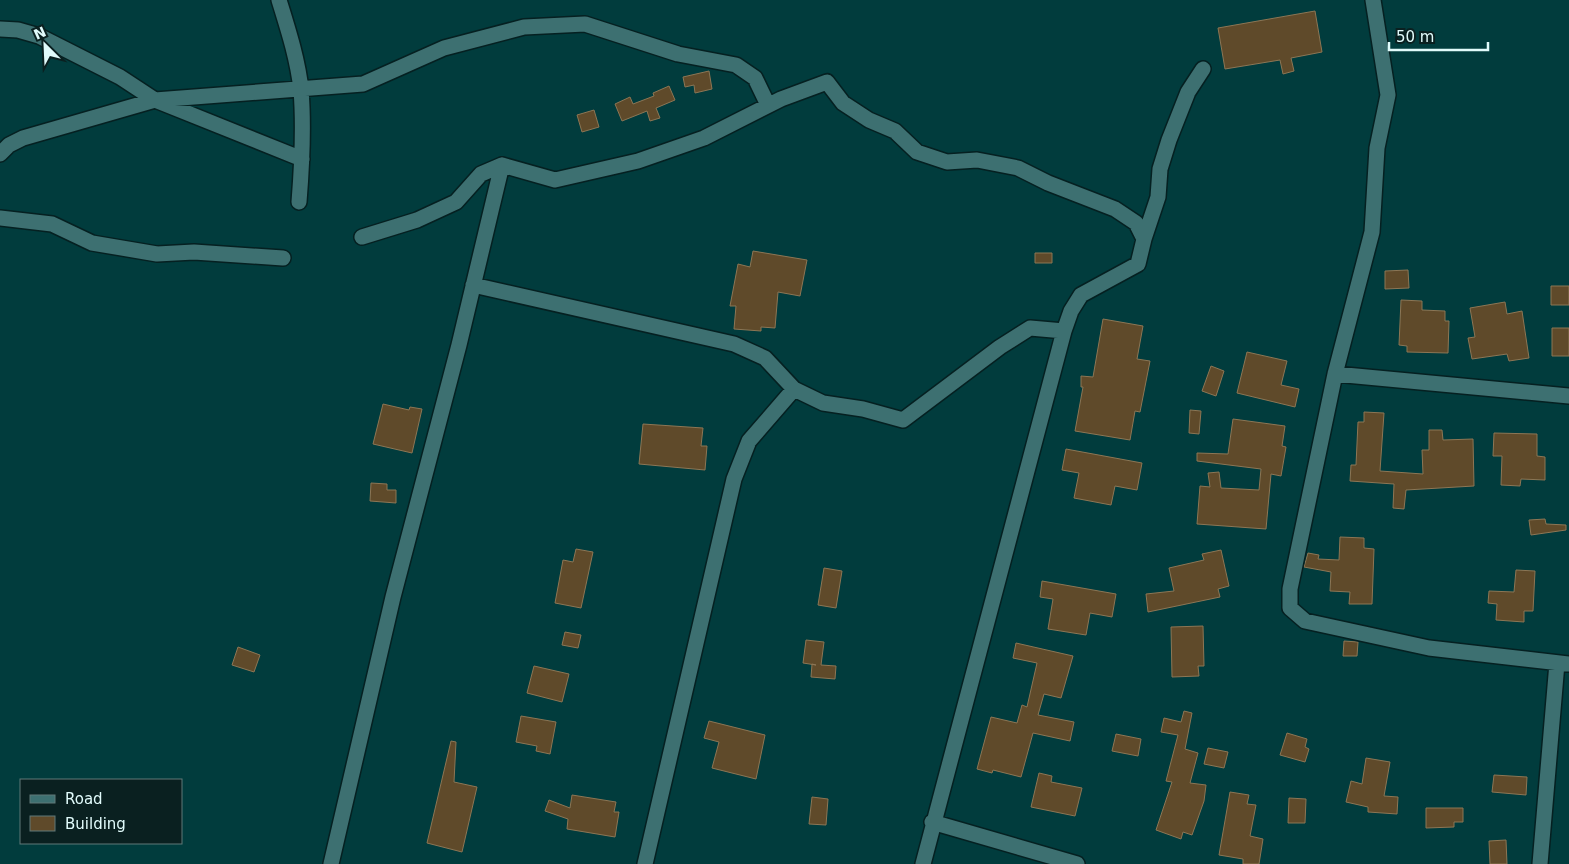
<svg xmlns="http://www.w3.org/2000/svg" width="1569" height="864" font-family="'DejaVu Sans',sans-serif">
	<style>
		.building { fill: #5f4a2a; stroke: #8c7655 }
		.lines { fill: none; stroke-linecap: round; stroke-linejoin: round }
		.minor-casing { stroke: #052021; stroke-width: 18 }
		.minor { stroke: #3d7071; stroke-width: 15 }
	</style>
	<rect width="100%" height="100%" fill="#013c3d"/>
	<path class="building" d="M1315 11 1322 52 1291 58 1294 71 1283 74 1280 60 1225 69 1218 28Z
		M709 71 712 89 695 93 694 85 685 87 683 77Z
		M669 86 675 100 656 108 660 118 650 121 647 111 622 121 615 104 630 97 633 104 654 96 653 93Z
		M594 110 599 127 582 132 577 115Z
		M753 251 807 260 800 296 778 292 775 328 761 327V331L734 329 736 306H730L738 264 750 267Z
		M1035 253H1052V263H1035Z
		M1408 270 1409 288 1385 289V271Z
		M1551 286H1569V305H1551Z
		M1401 300 1422 301V310L1445 311V321H1449L1448 353 1407 352V346L1399 345Z
		M1505 302 1507 314 1522 311 1529 358 1509 361 1507 354 1472 359 1468 338 1475 337 1470 308Z
		M1103 319 1143 326 1137 359 1150 361 1140 412 1135 411 1130 440 1075 431 1083 387H1081V376L1093 377Z
		M1552 328H1569V356H1552Z
		M1247 352 1287 361 1281 385 1299 389 1295 407 1237 393Z
		M1211 366 1224 371 1216 396 1202 391Z
		M383 404 409 410 410 407 422 409 412 453 373 444Z
		M1190 410 1201 411 1199 434 1189 433Z
		M1364 412 1384 413 1380 471 1423 474 1422 450H1429V430H1442L1443 440 1473 439 1474 486 1406 490 1404 509 1393 508 1394 484 1350 481 1351 465H1356L1358 422H1364Z
		M1233 419 1285 426 1282 446 1286 447 1281 476 1271 474 1266 529 1197 524 1200 486 1210 487 1208 473 1219 472 1221 488 1259 490 1261 469 1197 461V453L1228 454Z
		M643 424 703 428 701 446H707L705 470 639 464Z
		M1494 433 1537 434V456L1545 457V480L1521 479 1520 486 1501 485 1502 456H1493Z
		M1066 449 1142 463 1137 490 1115 486 1111 505 1074 498 1079 473 1062 470Z
		M371 483 387 484V490H396V503L370 501Z
		M1545 519 1546 524 1566 525V530L1531 535 1529 520Z
		M1340 537 1364 538V548L1374 549 1372 604H1349L1350 592 1330 591 1331 572 1304 567 1308 553 1319 555 1318 559 1339 560Z
		M576 549 593 552 581 608 555 603 563 560 573 562Z
		M1221 550 1229 586 1218 589 1220 597 1148 612 1146 594 1174 591 1169 568 1204 560 1202 554Z
		M824 568 842 571 836 608 818 605Z
		M1516 570 1535 571 1533 611H1524V622L1496 620 1497 604 1488 603 1489 591 1514 592Z
		M1042 581 1116 594 1112 617 1090 613 1086 635 1048 629 1053 599 1040 597Z
		M1203 626 1204 666H1198L1199 676 1172 677 1171 627Z
		M565 632 581 635 578 648 562 645Z
		M806 640 824 642 821 665 836 666 835 679 811 677 812 664 816 665 803 663Z
		M1344 641 1358 642 1357 656H1343Z
		M1016 643 1073 656 1061 698 1044 694 1038 715 1074 722 1070 741 1033 733 1021 777 993 770 992 773 977 769 991 717 1017 723 1022 705 1027 707 1037 663 1013 658Z
		M238 647 260 655 254 672 232 665Z
		M534 666 569 674 562 702 527 693Z
		M1184 711 1192 713 1185 749 1198 753 1190 783 1206 785 1204 801 1192 835 1183 832 1181 839 1156 830 1172 782 1166 781 1178 735 1161 732 1164 718 1181 722Z
		M521 716 556 722 550 754 536 751 537 746 516 742Z
		M709 721 765 735 756 779 712 768 719 742 704 738Z
		M1287 733 1307 739 1305 747 1309 749 1305 762 1280 755Z
		M1116 734 1141 739 1138 756 1112 751Z
		M451 741 456 742 454 782 477 787 462 852 427 843Z
		M1208 748 1228 752 1224 768 1204 764Z
		M1366 758 1390 762 1384 796 1398 797 1397 814 1368 812V807L1346 802 1351 781 1362 784Z
		M1039 773 1052 776 1051 782 1082 788 1075 816 1031 807Z
		M1494 775 1527 777 1526 795 1492 792Z
		M1230 792 1249 795 1247 804 1256 805 1250 836 1263 839 1259 864H1243V859L1219 855Z
		M572 795 616 802 614 812H619L615 837 567 829 568 819 545 811 549 800 570 808Z
		M812 797 828 799 826 825 809 824Z
		M1289 798 1306 799 1305 823H1288Z
		M1426 808H1463V822H1454V827L1426 828Z
		M1506 840 1507 864H1490L1489 841Z"/>
	<g class="lines">
		<g class="minor-casing">
			<path id="minor" d="M279 0C288 29 298 60 301 90 304 127 302 165 299 202
				M1373 0 1388 95 1377 148 1372 232 1335 374 1290 589V608L1305 621 1429 648 1569 664
				M0 29 18 30 39 36 120 77 155 100 302 159
				M0 154 9 145 23 138 155 100 363 84 444 48 524 27 585 24 678 54 736 65 755 78 768 105
				M0 218 52 224 92 243 157 254 194 252 283 258
				M362 237 417 220 456 202 481 174 502 165 555 180 638 161 704 138 781 99 827 82 843 103 869 120 895 131 917 152 947 162 977 160 1018 168 1048 183 1115 209 1136 223 1144 239 1138 264 1081 295 1071 311 1064 331 923 864
				M1144 239 1158 197 1160 169 1169 140 1188 92 1203 69
				M473 285 734 344 765 358 794 389 823 403 863 409 903 420 1000 347 1030 328 1064 331
				M1335 374 1569 396
				M932 822 1077 864
				M331 864 393 597 459 345 502 165
				M645 864 734 479 749 441 794 389
				M1540 864 1557 663"/>
		</g>
		<use href="#minor" class="minor"/>
	</g>
	<rect x="20" y="779" width="162" height="65" fill="#0a2020" stroke="#607878"/>
	<rect x="30" y="795" width="25" height="8" fill="#3d7071" stroke="#607878"/>
	<text x="65" y="804" font-size="15" fill="#e1fbfb">Road</text>
	<rect x="30" y="816" width="25" height="15" fill="#5f4a2a" stroke="#607878"/>
	<text x="65" y="829" font-size="15" fill="#e1fbfb">Building</text>
	<g transform="translate(45 45) rotate(336)" stroke="#0a2020" stroke-width="4" paint-order="stroke">
	<path d="M0-4L9 19L0 12L-9 19Z" fill="#e1fbfb"/>
	<text y="-8" font-size="14" font-weight="bold" text-anchor="middle" fill="#e1fbfb">N</text>
	</g>
	<path d="M1389 42v8h99v-8" fill="none" stroke="#e1fbfb" stroke-width="2.5"/>
	<text x="1396" y="42" font-size="15" fill="#e1fbfb" stroke="#0a2020" stroke-width="4" paint-order="stroke">50 m</text>
</svg>
